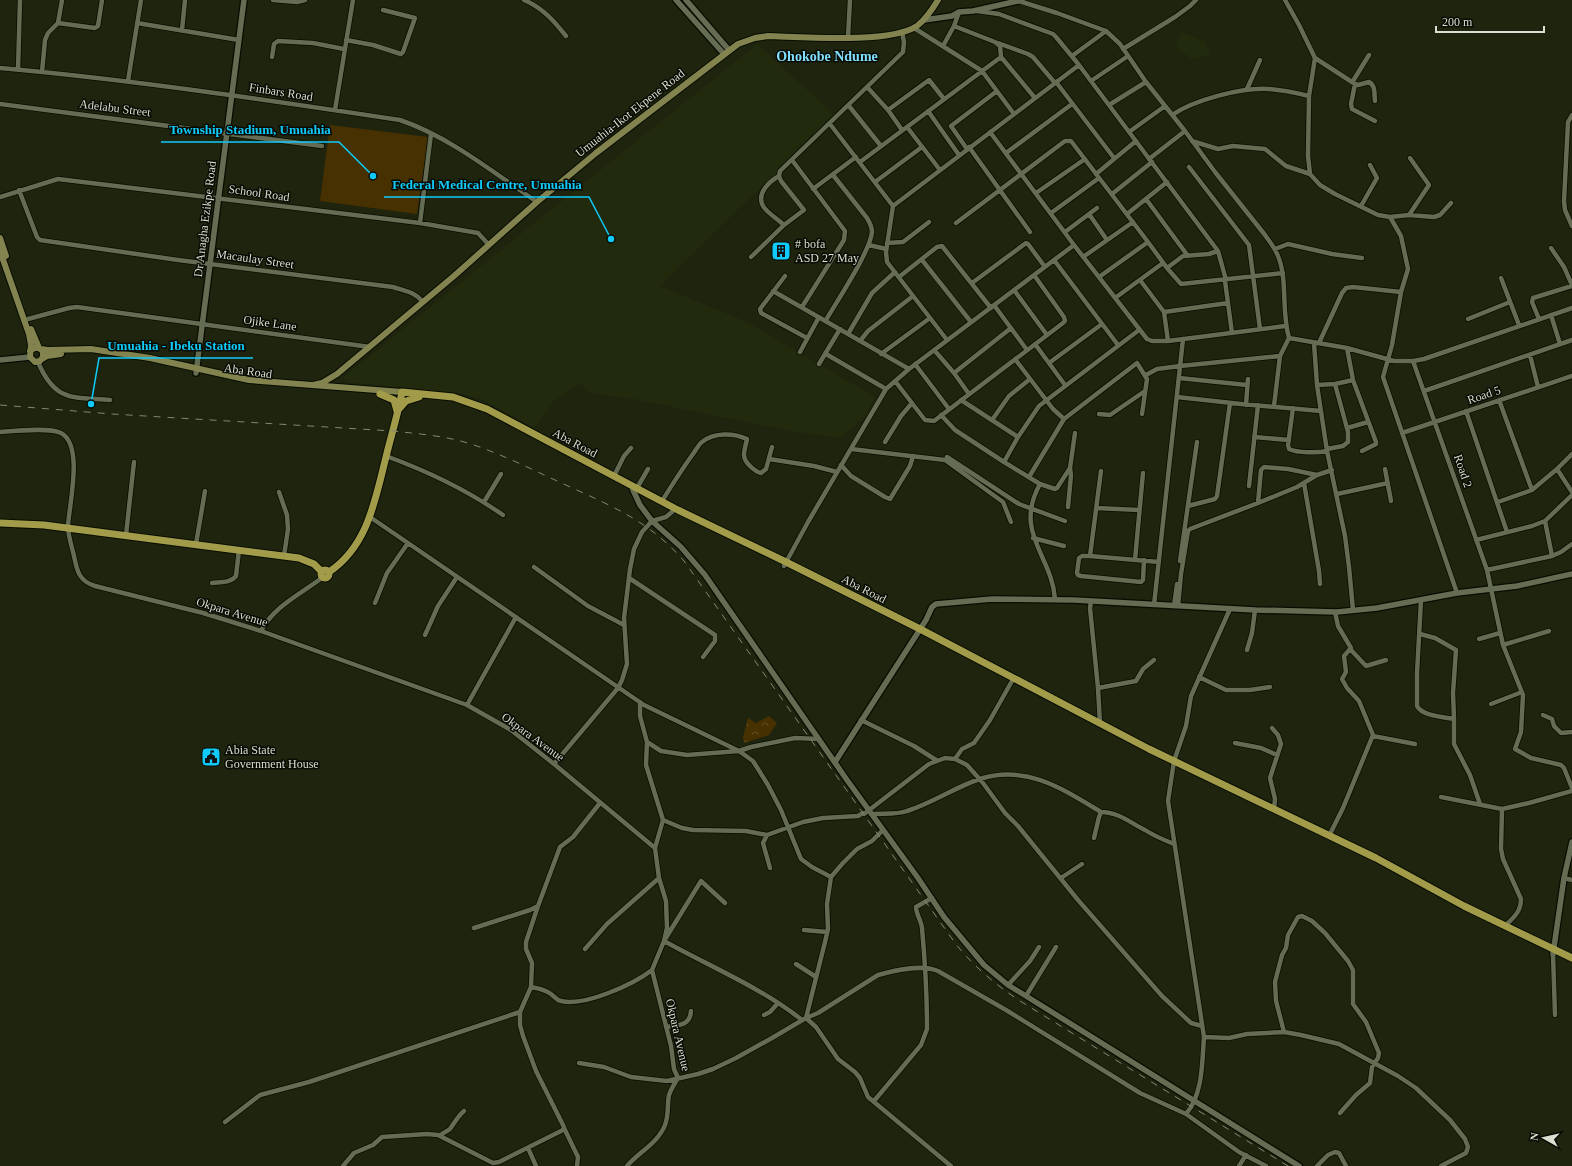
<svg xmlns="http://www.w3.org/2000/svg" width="1572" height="1166" font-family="Georgia,serif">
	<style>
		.built { fill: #222a0d }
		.green { fill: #483100 }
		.park { fill: url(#park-crowns) }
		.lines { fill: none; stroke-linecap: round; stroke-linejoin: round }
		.minor-casing { stroke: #080d00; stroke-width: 6 }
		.tertiary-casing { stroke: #080d00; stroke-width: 8 }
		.secondary-casing { stroke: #080d00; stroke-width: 8 }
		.primary-casing { stroke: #080d00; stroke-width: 9 }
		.minor { stroke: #656c54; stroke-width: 4.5 }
		.tertiary { stroke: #656c54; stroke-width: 5.5 }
		.secondary { stroke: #83834f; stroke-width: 6 }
		.primary { stroke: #a29b4a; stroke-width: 7 }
		.rail { stroke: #828775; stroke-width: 1; stroke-dasharray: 7 7; stroke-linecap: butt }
		.labels { text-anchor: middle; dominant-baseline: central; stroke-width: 3; stroke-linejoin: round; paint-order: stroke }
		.street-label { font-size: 12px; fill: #dbdfd1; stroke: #090c04 }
		.poi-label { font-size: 12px; fill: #dbdfd1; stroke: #090c04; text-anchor: start }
		.quarter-label { font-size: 14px; font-weight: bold; fill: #81deff; stroke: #090c04 }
		.leader { fill: none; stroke: #0fcafa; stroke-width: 1.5 }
		.callout-dot { fill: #0fcafa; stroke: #090c04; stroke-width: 1.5 }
		.callout-label { font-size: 13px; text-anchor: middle; font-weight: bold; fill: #0fcafa; stroke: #090c04; stroke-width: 3; stroke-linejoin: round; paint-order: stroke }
	</style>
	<defs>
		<pattern id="park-crowns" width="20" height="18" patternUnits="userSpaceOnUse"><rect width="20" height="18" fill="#483100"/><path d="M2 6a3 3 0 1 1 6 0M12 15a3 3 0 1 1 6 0" fill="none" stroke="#624e24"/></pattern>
	</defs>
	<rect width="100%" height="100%" fill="#1e240e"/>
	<path class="built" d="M1182 32 1205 42 1211 55 1191 59 1175 46Z
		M757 44 835 115 660 286 749 323 875 397 864 418 840 438 796 432 628 398 602 395 588 391 580 383 554 401 534 428 481 399 464 394 347 382 343 377Z"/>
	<path class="green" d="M330 125 428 137 417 214 320 201Z"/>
	<path class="park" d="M769 716 777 723 769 735 744 743 743 737 748 718 756 723Z"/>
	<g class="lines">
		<g class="minor-casing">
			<path id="minor" d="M273 0 297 2 305 0
				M524 0C543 8 554 21 566 36
				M1285 0 1299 25 1315 58 1355 84 1358 85 1369 82C1376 86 1374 94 1375 101
				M1019 1 1057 13 1106 31 1120 44 1146 82 1185 131 1215 172 1265 235C1269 241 1275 248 1278 256 1288 280 1281 311 1289 338L1347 348 1394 361H1413L1424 359 1572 308
				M977 11 999 14 1053 34 1056 37 1079 65 1218 251 1226 280 1225 281 1232 333
				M58 23 95 28 98 26 102 0
				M137 23 239 40
				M954 26 995 42 1000 46 1001 57 1035 98
				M914 28 982 71 1014 114
				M182 30 185 0
				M848 37 850 0
				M346 40 373 45 401 54 403 52 415 18 383 10
				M998 43 1028 54 1033 57 1055 83
				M943 46 954 26 959 12
				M1123 49 1175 17 1190 6 1196 0
				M1072 56 1106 31
				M272 57 274 44 278 41 313 43 344 49
				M0 68C134 80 267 100 400 120 450 137 494 173 537 202
				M18 70 20 0
				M42 72 45 40 48 33 58 23 62 0
				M128 81 141 0
				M1091 81 1128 56
				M1353 81 1369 55
				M1056 82 1114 158
				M1355 84 1351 104 1352 109 1375 121
				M868 88 888 110 902 130
				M1247 89 1260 60
				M0 104 322 146
				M1109 105 1146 82
				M849 106 881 146
				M335 110 353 0
				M888 110 929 80 944 99
				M928 111 959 155
				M1172 115C1194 100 1242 87 1269 89 1282 90 1296 93 1309 96
				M1572 115 1568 122 1564 201 1565 210 1572 226
				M830 124 893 206 886 252 887 262 947 340
				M907 127 940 170
				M990 132 1074 245 1147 339 1152 341H1168L1285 326
				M1129 132 1165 106
				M1192 141 1218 149 1233 146 1265 149 1286 166 1310 174 1320 185 1335 194 1378 215 1390 217 1409 215 1434 217 1440 215 1451 203
				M969 147 1030 232
				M967 149 951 126 997 91
				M1006 153 1072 104
				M1149 159 1185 131
				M792 160 845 231 844 240 802 307
				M860 162 1001 57
				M1189 167 1249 245 1260 329
				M1096 174 1136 141
				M1310 174 1308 156 1309 96 1315 58
				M875 182 922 147
				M813 189 856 157
				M19 190 37 237 40 240 178 260 393 287C405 291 415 292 423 302
				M1036 193 1085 159
				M1112 194 1152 162
				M0 197 58 179 420 223 478 233 489 245
				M1146 199 1188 256
				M893 206 1079 65
				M1361 206 1377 178 1370 165
				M1051 213 1099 178
				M1089 214 1107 240
				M1127 214 1167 182
				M1409 215 1429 185 1410 158
				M1390 217 1401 236 1408 269 1401 292 1392 345 1383 377 1457 593
				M420 223 431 134
				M956 223 1065 141H1071L1148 242 1167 268 1181 284 1283 273
				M784 225C778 219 767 213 763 206 756 193 770 181 779 176L780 171 903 52 904 42 902 32
				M1065 232 1097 208
				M887 243 903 242 929 222
				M869 245 886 249
				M1551 248 1564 267 1572 285
				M1275 249 1288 244 1332 254 1362 258
				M751 257 784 225 804 210 781 181 779 176
				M1083 257 1133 222
				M922 260 971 322
				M1054 260 1118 345
				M1167 268 1183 256 1209 254 1218 251
				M785 276 760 309 761 313 807 338
				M899 277 937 247 942 246 991 308
				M1099 277 1148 242
				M1501 278 1519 325
				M1140 280 1164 312 1168 341
				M972 283 1026 243 1028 244 1045 267
				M1014 290 1047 335
				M773 291 909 369
				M1115 298 1163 263
				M994 305 1027 350
				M1164 312 1228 303
				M1551 315 1560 344
				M28 319 69 308 77 307 370 347
				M1468 319 1510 302
				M1539 319 1532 302 1533 298 1572 286
				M826 320C837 301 870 252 872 232 872 227 870 223 867 218L833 175
				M848 334 872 293 895 272
				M860 341 868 331 913 296
				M1314 343 1317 385 1327 451 1345 536 1349 567 1353 610
				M1319 343 1342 293 1346 288 1353 287 1401 292
				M1035 344 1065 385
				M1347 348 1353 380 1376 442V444L1362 451
				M935 351 954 373 969 394
				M800 352 819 317
				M826 354 886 389
				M881 354 930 318
				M1530 355 1538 387
				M1015 359 1053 409 1064 419
				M1413 361 1487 570 1503 645 1523 695 1521 732 1515 749 1531 758 1561 765 1564 768 1572 788
				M38 362C55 402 72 397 110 400
				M1049 363 1102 324
				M819 364 840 329
				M915 364 949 409
				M954 373 1011 328
				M1146 375 1157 369 1180 366 1280 356
				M1179 378 1247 385
				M895 381 925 420 934 421 1063 323 1065 321 1064 317 1034 275
				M1317 385 1335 384 1353 380
				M1424 391 1572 340
				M1177 397 1241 404 1321 411
				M961 400 1018 437
				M1499 400 1532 490
				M1246 405 1248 379
				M1274 406 1280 356 1289 338
				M1293 408 1288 445 1289 449C1297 453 1318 453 1327 451
				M1466 411 1507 532
				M1099 414 1110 415 1145 391
				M941 415 955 430 1004 462 1040 484 1055 489 1057 488 1070 468 1075 433
				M992 420 1009 396 1030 379
				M1347 428 1368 422
				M0 432C14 431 49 427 61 433 84 445 69 505 68 526 68 536 72 547 74 556 77 571 79 581 95 586L203 613 261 631 467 705 511 730 554 764 655 848 659 878 666 901 667 928 664 941 652 970 671 1046 674 1069 678 1078C675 1083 671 1089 669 1095 667 1105 669 1115 665 1125 658 1143 639 1152 627 1166
				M1402 433 1572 376
				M1254 437 1289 440
				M885 442 901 416 912 403
				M851 449 945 460 1003 502 1011 522
				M1327 449 1343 446 1348 442V432L1335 384
				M386 456C427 471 467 490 503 515
				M947 457 1019 504 1065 521
				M769 459 814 466 837 472
				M1004 462 1018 437 1039 406 1139 330
				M841 465 851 476 885 497 890 499 910 466 913 456
				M1385 469 1391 501
				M1557 469 1572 492
				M614 476 624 456 631 448
				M1029 477 1064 419 1137 363 1147 379 1142 414
				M1304 483 1319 571 1320 584
				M1040 484C1013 533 1052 555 1055 599
				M1249 486 1258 405
				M637 488 648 469
				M279 492 287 515 288 529 284 556
				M1337 494 1388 483
				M662 501C672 485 682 469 693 454 696 450 699 444 702 442 714 432 734 433 747 439 745 450 740 457 750 466 753 469 756 472 761 473L766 469 772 447
				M484 502 501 474
				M1498 502 1532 490 1557 469 1572 454
				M1258 503 1261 470 1264 467 1288 469 1317 475
				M1188 506 1215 499 1217 496 1230 403
				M1068 507 1071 475 1070 468
				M1096 508 1139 510
				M370 517 644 705 739 751 753 761 768 785 781 810 801 859 812 867 831 877 827 904 828 929 825 942 806 1018 816 1027 838 1059 855 1072 860 1078 868 1097 951 1166
				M1545 521 1552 556
				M126 535 134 462
				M1033 538 1064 546
				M1476 540 1532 526 1545 521 1572 495
				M196 544 205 491
				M1090 556 1101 471
				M1135 560 1143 473
				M1144 560 1143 580 1141 582 1081 576 1078 575 1077 573 1079 558 1082 556H1090L1159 562
				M1180 561 1197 442
				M784 566 808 522 886 389 909 369 1074 245
				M534 567 588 606 624 625
				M1487 570 1552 556 1561 552 1572 544
				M629 578 715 635V641L703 657
				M212 583C221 582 231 583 236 576L239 550
				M1421 600 1417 673V706C1422 716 1443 717 1454 719V744L1470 775 1480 804
				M1091 601 1090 608 1098 688 1100 724
				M375 603 387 573 408 543
				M1154 605 1183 339
				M1174 606 1177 584
				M1178 606 1181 574 1188 531 1190 529 1258 503 1297 487 1317 475 1332 470
				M261 631C274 606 301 594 323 577
				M1420 634 1435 638 1456 650 1453 693 1454 719
				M425 635 438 606 457 577
				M1479 639 1500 633
				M1503 645 1549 631
				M1247 650 1252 633 1255 610
				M1351 650 1366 666 1386 660
				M1199 677 1226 690H1250L1270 687
				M1098 688 1136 681 1143 669 1154 660
				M640 702V716L647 742 646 765 663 820 655 848
				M1491 704 1522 692
				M467 705 516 617
				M1543 715 1552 719 1554 726 1561 733 1572 732
				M861 720 914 746 936 760
				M1272 728 1278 735 1281 744 1270 778 1275 799 1274 809
				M1373 736 1415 744
				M647 742 661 751 687 755 739 751 751 747 795 738 819 739
				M1235 743 1261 748 1277 755
				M955 759 967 765 983 783 1005 813 1018 826 1078 900 1162 996 1191 1023 1202 1026
				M554 764 618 688 622 680 627 664 624 618 630 569 634 549 642 532 652 521 666 517 673 511
				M1441 797 1502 809 1529 803 1572 791
				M1502 809 1501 849 1503 859 1521 899C1521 912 1513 918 1505 926
				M871 814C883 813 897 815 907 811 933 803 955 787 980 779 1026 764 1063 789 1101 812 1118 812 1131 823 1145 830 1154 836 1164 840 1174 844
				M663 820 682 828 693 830 746 831 767 835 803 822 823 818 858 816 863 813 864 814 929 764 945 758 955 759 962 749 974 743 990 720 1012 681
				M767 835 763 843 770 868
				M1329 836 1343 808 1373 735 1359 701 1347 688 1342 679 1346 672 1344 656 1351 648 1338 626 1335 612
				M1094 838 1099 817 1101 812
				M831 877 842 864 857 849 872 841 883 830
				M1061 878 1082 864
				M1564 878 1572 880
				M725 903 701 881 664 941C711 967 760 987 802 1020
				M474 928 530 910 538 906 560 847 573 837 600 803
				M804 930 827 932
				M585 949 607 924 659 878
				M1553 954 1555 1015
				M796 964 816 977
				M1008 985 1030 961 1039 947
				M531 987C538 988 545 990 551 994 555 997 556 1000 561 1001 584 1007 634 984 652 970
				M1026 996 1056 947
				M764 1015 770 1012 778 1003
				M666 1027C679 1025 690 1026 691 1011
				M1284 1032 1276 1001 1275 982 1282 955 1286 948 1288 935 1298 917 1302 916 1312 921 1325 933 1348 961 1353 970V1004L1366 1022 1379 1053 1378 1058 1372 1067 1370 1083 1356 1095 1340 1113
				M1204 1037 1229 1038 1247 1034 1284 1032 1301 1035 1339 1044 1398 1076 1416 1088 1450 1120 1465 1139 1468 1147 1466 1153 1441 1166
				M579 1063 604 1067 631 1077 667 1081 698 1074 713 1069 736 1058 772 1038 806 1018 818 1013 878 975C896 970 921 964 938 971L1006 1010 1140 1093 1186 1114C1203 1094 1202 1063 1204 1037L1168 801 1174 761 1186 726 1191 696 1230 609
				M874 1101 921 1045 927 1029C927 995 925 961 922 928 921 920 916 914 916 907L932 898
				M1186 1114 1239 1152 1266 1166
				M225 1122 260 1095 309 1082 520 1012 531 987 532 963 526 949V942L538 906
				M564 1128 578 1157 577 1166
				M440 1136C443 1132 447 1132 450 1129 455 1122 458 1116 464 1111
				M528 1148 536 1166
				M343 1166 354 1153 373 1145 382 1137 427 1134 438 1135 493 1163 499 1162 563 1130 564 1127 536 1071 523 1036 520 1025V1012
				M1239 1166 1246 1155
				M1317 1166 1328 1155 1335 1152 1339 1153 1346 1166"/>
		</g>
		<g class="tertiary-casing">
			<path id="tertiary" d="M676 0 724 54
				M686 0 729 50
				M924 20 952 16 959 12 973 11 1022 0
				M0 360 30 357
				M196 373 244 0
				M633 490 640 505 652 521 681 547 705 575 847 780 918 878 944 917 984 965 1008 985 1026 996 1299 1166
				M835 762 926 620 932 607 936 604 992 599 1074 600 1255 610 1337 612 1377 608 1457 593 1517 586 1572 574
				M1553 954 1564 878 1572 842"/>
		</g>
		<g class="secondary-casing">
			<path id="secondary" d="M0 238 6 256
				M0 251 29 334 31 345 30 357 35 362 40 361 43 357V351L39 348H34L30 351
				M31 329 39 348
				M41 349 48 350 91 349 150 358 249 380 402 392
				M42 359 47 356 61 354
				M313 385 322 383 337 374 454 276 537 202 596 153 738 44 755 38 768 36C803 37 890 44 917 26 926 19 932 10 938 0"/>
		</g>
		<g class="primary-casing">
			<path id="primary" d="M380 394 394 400 397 411
				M399 409 406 401 419 397
				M0 523 44 525 299 558 314 564 322 572
				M321 574a4 4 0 1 1 8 0a4 4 0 1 1-8 0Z
				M329 572C368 546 375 500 386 457 391 436 398 414 402 392L453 397 487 409 678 510 786 562 920 629 1149 749 1376 858 1464 906 1572 958"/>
		</g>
		<use href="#minor" class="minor"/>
		<use href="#tertiary" class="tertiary"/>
		<use href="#secondary" class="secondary"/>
		<use href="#primary" class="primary"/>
		<path class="rail" d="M0 405 112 414 393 431C420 434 448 436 474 445 506 456 537 472 568 486 614 507 650 522 684 561L955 943C973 966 996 985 1020 1001L1288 1166"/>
	</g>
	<defs>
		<g id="building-square" transform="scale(1)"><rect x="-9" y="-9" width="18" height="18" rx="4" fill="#0fcafa" stroke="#090c04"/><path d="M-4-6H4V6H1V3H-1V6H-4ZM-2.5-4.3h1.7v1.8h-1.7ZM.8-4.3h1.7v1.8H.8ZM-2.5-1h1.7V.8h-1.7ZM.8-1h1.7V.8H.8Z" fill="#111"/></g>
		<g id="civic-square" transform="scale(1)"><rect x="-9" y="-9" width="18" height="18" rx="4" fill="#0fcafa" stroke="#090c04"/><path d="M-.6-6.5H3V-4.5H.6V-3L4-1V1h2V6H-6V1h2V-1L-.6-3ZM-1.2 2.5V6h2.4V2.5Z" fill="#111"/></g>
	</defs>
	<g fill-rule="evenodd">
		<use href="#building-square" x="781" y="251"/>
		<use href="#civic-square" x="211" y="757"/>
	</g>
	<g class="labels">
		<g class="street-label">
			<text transform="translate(281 92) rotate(9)">Finbars Road</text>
			<text transform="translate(115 108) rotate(7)">Adelabu Street</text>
			<text transform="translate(630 113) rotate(-38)">Umuahia-Ikot Ekpene Road</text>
			<text transform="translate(259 193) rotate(8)">School Road</text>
			<text transform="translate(205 219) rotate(-83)">Dr Anagha Ezikpe Road</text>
			<text transform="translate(255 259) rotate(8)">Macaulay Street</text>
			<text transform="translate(270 323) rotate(8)">Ojike Lane</text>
			<text transform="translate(248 371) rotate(8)">Aba Road</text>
			<text transform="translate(1484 395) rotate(-19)">Road 5</text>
			<text transform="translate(575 443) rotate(28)">Aba Road</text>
			<text transform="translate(1463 471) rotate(71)">Road 2</text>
			<text transform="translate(864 589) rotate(27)">Aba Road</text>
			<text transform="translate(232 612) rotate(17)">Okpara Avenue</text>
			<text transform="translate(533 737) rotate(36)">Okpara Avenue</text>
			<text transform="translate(678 1035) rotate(77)">Okpara Avenue</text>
		</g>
		<g class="poi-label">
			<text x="795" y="244"># bofa<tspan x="795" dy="14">ASD 27 May</tspan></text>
			<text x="225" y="750">Abia State<tspan x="225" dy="14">Government House</tspan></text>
		</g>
		<g class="quarter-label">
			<text x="827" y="56">Ohokobe Ndume</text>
		</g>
	</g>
	<path class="leader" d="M373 176L339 142H161M611 239L589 197H384M91 404L99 358H253"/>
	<g class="callout-dot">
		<circle cx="373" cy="176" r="4"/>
		<circle cx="611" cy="239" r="4"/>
		<circle cx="91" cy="404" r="4"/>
	</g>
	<g class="callout-label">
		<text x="250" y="134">Township Stadium, Umuahia</text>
		<text x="487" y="189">Federal Medical Centre, Umuahia</text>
		<text x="176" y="350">Umuahia - Ibeku Station</text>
	</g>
	<g transform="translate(1544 1138) rotate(278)" stroke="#090c04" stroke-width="3" paint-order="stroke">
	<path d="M0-3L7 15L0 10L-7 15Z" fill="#dbdfd1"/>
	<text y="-6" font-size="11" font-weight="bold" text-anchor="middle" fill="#dbdfd1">N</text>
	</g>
	<path d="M1436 26v6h108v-6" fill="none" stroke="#dbdfd1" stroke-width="2"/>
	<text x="1442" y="26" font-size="12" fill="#dbdfd1" stroke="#090c04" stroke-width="3" paint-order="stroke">200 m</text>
</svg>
